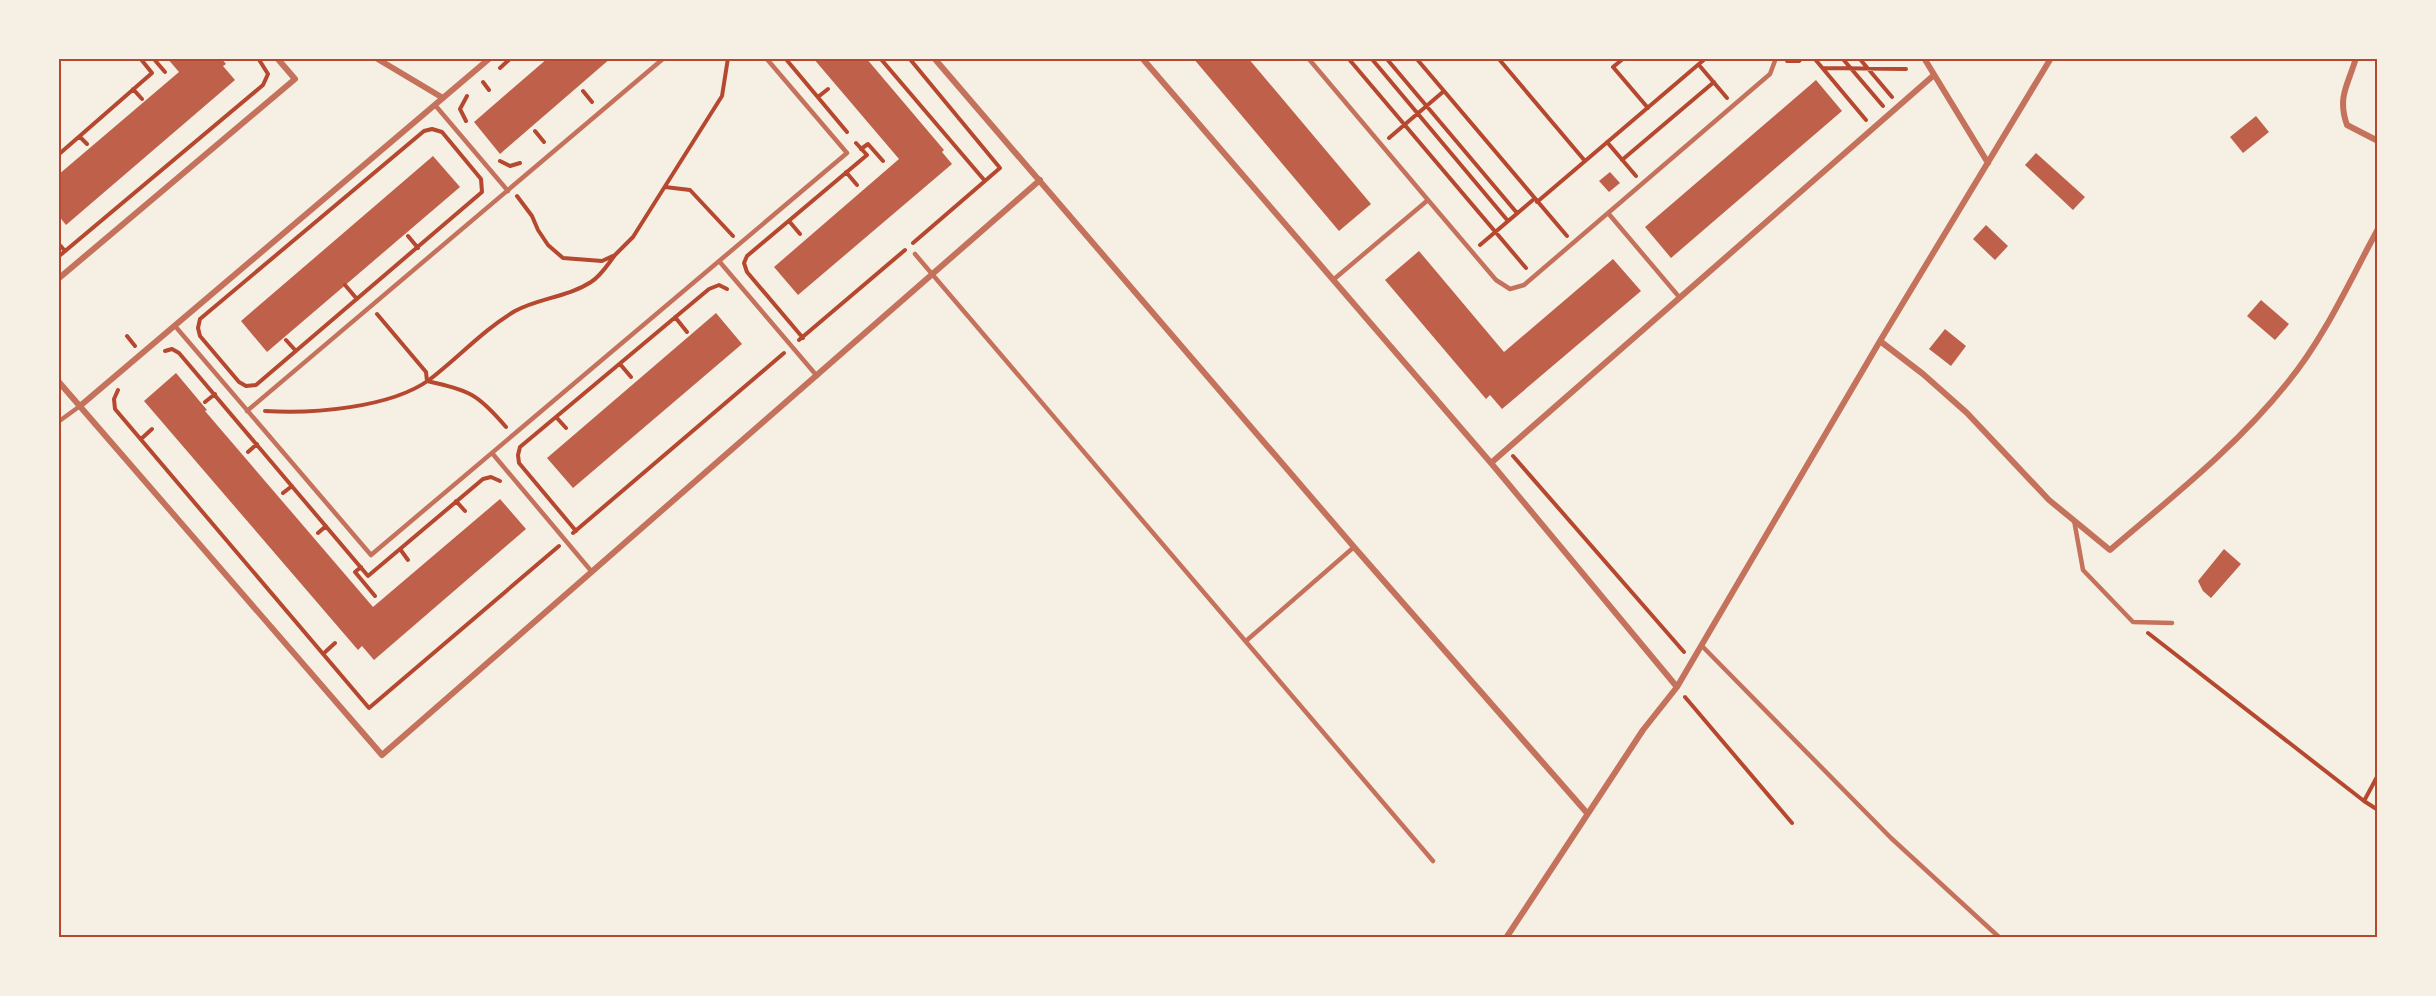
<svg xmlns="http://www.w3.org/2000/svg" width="2436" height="996" font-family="'Roboto Condensed',sans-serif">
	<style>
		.building { fill: #bf614a }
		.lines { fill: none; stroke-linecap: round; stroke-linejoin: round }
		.path { stroke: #b5482f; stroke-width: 4 }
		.service { stroke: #c5725c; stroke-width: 4.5 }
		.minor { stroke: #c5725c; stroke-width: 6 }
		.neatline { fill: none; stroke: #b5482f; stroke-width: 2 }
	</style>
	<rect width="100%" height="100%" fill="#f6efe4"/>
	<path class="building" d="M167 58H221L226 64 223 66 235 80 66 225 58 215V175L179 72Z
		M548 58H611L500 154 474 122Z
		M813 58H866L944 150 942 152 952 164 798 295 774 267 899 159Z
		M1193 58H1248L1371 204 1339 231Z
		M1816 80 1842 111 1671 258 1645 227Z
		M2256 116 2269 132 2243 153 2230 137Z
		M2036 153 2085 197 2073 210 2025 165Z
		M433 156 460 187 267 352 241 321Z
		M1610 172 1620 183 1609 192 1599 181Z
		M1986 225 2008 246 1995 260 1973 239Z
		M1419 251 1504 352 1613 259 1641 291 1502 409 1490 395 1486 399 1385 280Z
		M2261 300 2289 324 2275 340 2247 316Z
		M716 313 742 344 573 488 547 458Z
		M1945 329 1966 346 1951 366 1929 349Z
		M176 373 207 410 205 411 373 607 500 499 526 529 374 660 362 646 358 650 144 401Z
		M2224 549 2241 564 2211 598 2203 591 2198 581Z"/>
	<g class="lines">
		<path class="path" d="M153 58 165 72
			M785 58 847 132
			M880 58 985 181
			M909 58 1000 168 913 243
			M1348 58 1526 268
			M1371 58 1508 221
			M1386 58 1517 213
			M1416 58 1567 236
			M1498 58 1585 161
			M1624 58 1613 67 1648 108
			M1814 58 1866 120
			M1842 58 1883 106
			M1859 58 1892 97
			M1787 61H1799L1802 58
			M1699 65 1727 98
			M500 68 511 58
			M1823 68 1906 69
			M483 82 489 90
			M133 89 142 99
			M583 91 592 102
			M818 97 828 89
			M466 121 460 109 467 96
			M432 129 442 132 481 179 482 192 256 385 246 386 239 382 200 336 198 328 200 319 424 131Z
			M535 131 544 142
			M80 137 87 144
			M1389 138 1444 91
			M1607 142 1636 176
			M861 149 868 144 883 161
			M58 155 152 73 140 58
			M1622 160 1714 82
			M500 161 510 166 520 163
			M846 172 857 185
			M665 187 690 190 733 236
			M517 196 532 216 538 230 548 245 563 258 602 261 615 255 633 237 722 96 728 58
			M1537 202 1706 58
			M789 221 800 234
			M408 236 418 248
			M58 243 65 251
			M1480 245 1534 199
			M58 257 263 85 268 74 258 58
			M345 285 357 299
			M377 314 426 372 427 381C470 391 477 393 506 427
			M675 317 687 332
			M127 336 135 346
			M803 338 747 272 744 263 747 256 867 155 856 143
			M286 340 296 351
			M799 340 905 250
			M165 351 172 349 179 353 368 576 483 479 491 477 500 481
			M620 364 631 377
			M118 390 114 399 115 409 369 708 559 546
			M205 402 215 394
			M265 411C312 414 390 408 429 380 458 358 483 330 515 311 539 298 568 297 591 282 601 276 608 264 615 255
			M556 417 566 428
			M141 439 152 429
			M248 452 257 444
			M1513 456 1684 652
			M283 493 292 486
			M456 501 465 511
			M576 531 519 463 518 455 520 447 709 289 719 285 727 289
			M318 533 326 526
			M573 533 784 353
			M400 549 408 560
			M361 567 355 572 375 596
			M2148 633 2364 801
			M323 654 335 643
			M1685 697 1792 823
			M2378 775 2364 801 2378 810"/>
		<path class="service" d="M1308 58 1428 200 1333 280
			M435 105 508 191
			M1428 200 1496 280 1510 289 1524 285 1608 213 1680 298
			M1608 213 1770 74 1776 58
			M915 254 1433 861
			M719 261 817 376
			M175 326 371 555 847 153 766 58
			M247 411 664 58
			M58 422 80 406
			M492 453 592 572
			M2074 520 2083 570 2133 622 2172 623
			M1246 641 1354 547
			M1702 646 1891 838 2000 938"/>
		<path class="minor" d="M376 58 443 98
			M934 58 1354 547 1587 813
			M1142 58 1491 463 1677 687
			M1924 58 1988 163
			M2356 58C2348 85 2337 97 2347 125L2378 141
			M58 279 295 79 277 58
			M1880 341 1923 374 1967 413 2049 500 2110 550C2172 497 2237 446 2288 382 2325 337 2350 280 2378 229
			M58 381 382 755 1040 180
			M80 406 490 58
			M1491 463 1934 75
			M1506 938 1643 730 1677 687 1880 341 2051 58"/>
	</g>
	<rect width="2436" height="996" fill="none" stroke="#f6efe4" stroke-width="120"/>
	<rect x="60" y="60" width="2316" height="876" class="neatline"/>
</svg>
